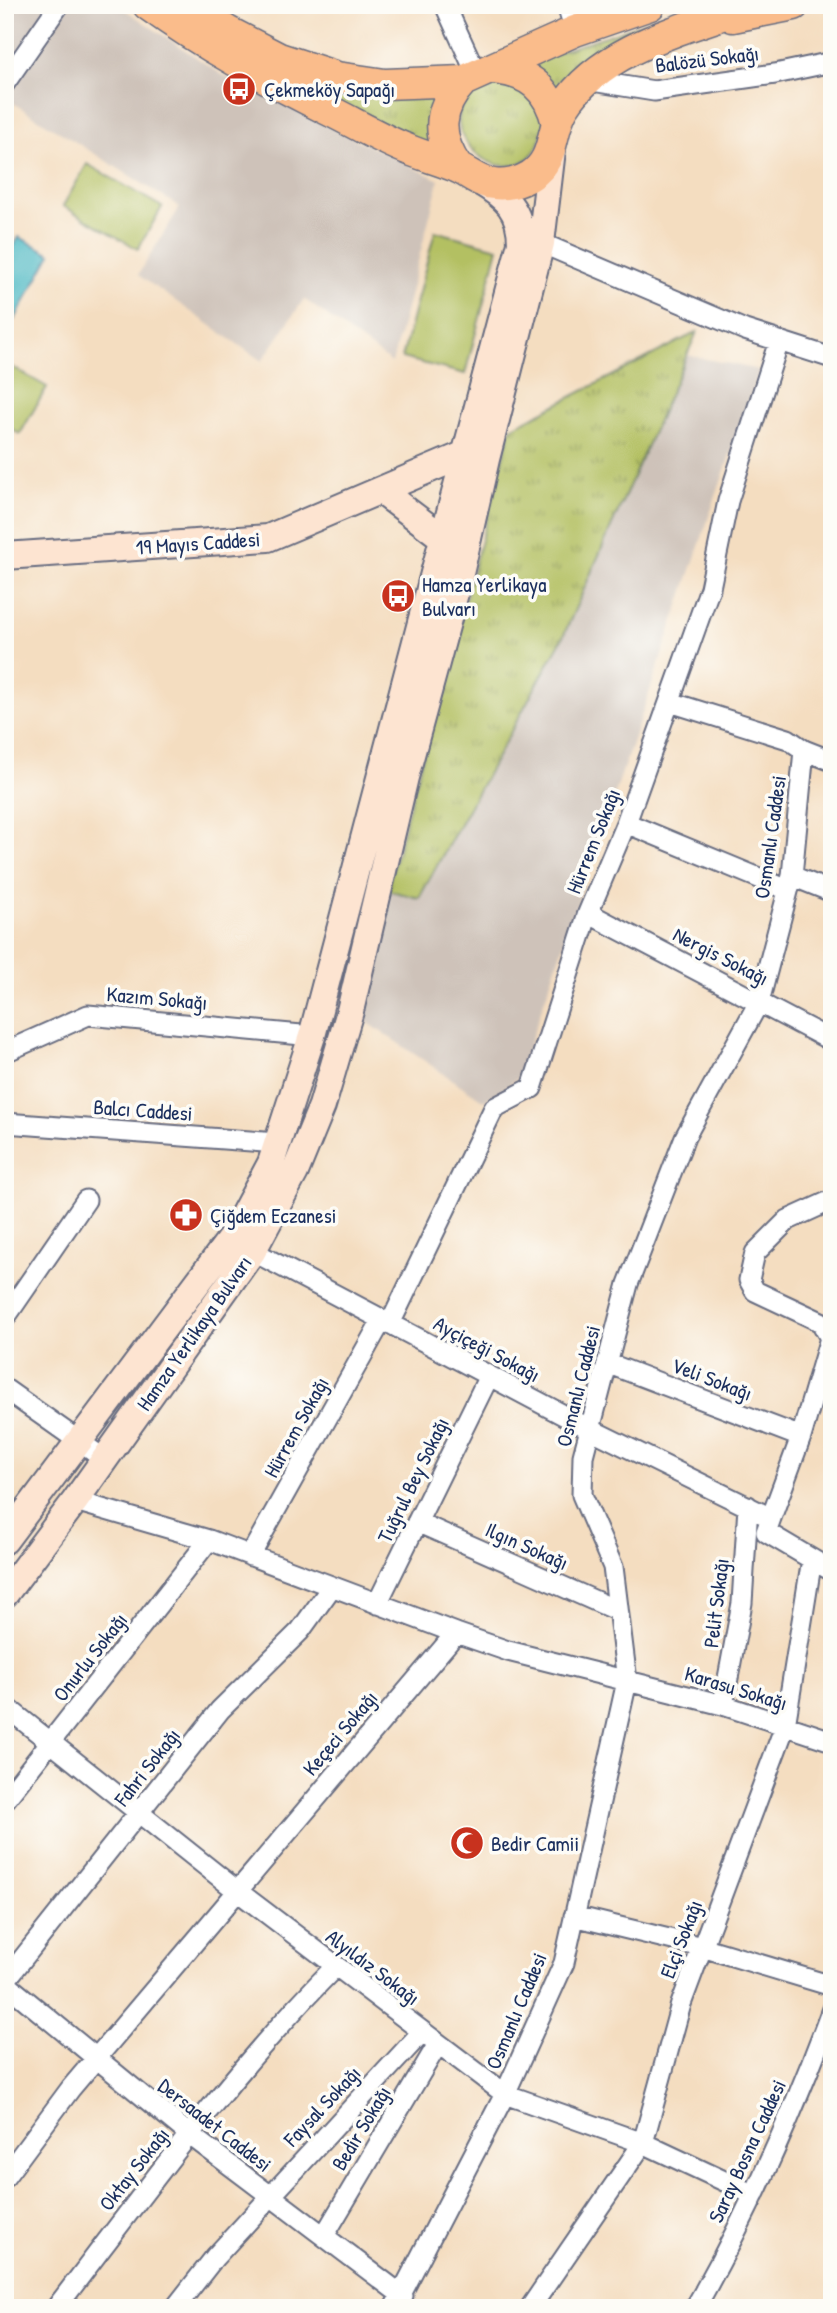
<svg xmlns="http://www.w3.org/2000/svg" width="837" height="2313" font-family="'Patrick Hand',sans-serif">
	<style>
		.industrial { fill: #cec2b9 }
		.grass { fill: url(#grass-tufts); stroke: #677860; stroke-width: 2 }
		.pitch { fill: #b3c062; stroke: #677860; stroke-width: 2 }
		.water { fill: #49b7c3; stroke: #327390; stroke-width: 2 }
		.lines { fill: none; stroke-linecap: round; stroke-linejoin: round }
		.street-casing { stroke: #676c80; stroke-width: 23 }
		.secondary-casing { stroke: #676c80; stroke-width: 30 }
		.primary-casing { stroke: #676c80; stroke-width: 33 }
		.street { stroke: #fff; stroke-width: 19 }
		.secondary { stroke: #fde4d1; stroke-width: 26 }
		.primary { stroke: #fabc8b; stroke-width: 30 }
		.labels { text-anchor: middle; dominant-baseline: central; stroke-width: 7; stroke-linejoin: round; paint-order: stroke }
		.street-label { font-size: 21px; fill: #1b2f5e; stroke: #fdfcf7 }
		.poi-label { font-size: 21px; fill: #1b2f5e; stroke: #fdfcf7; text-anchor: start }
	</style>
	<defs>
		<pattern id="grass-tufts" width="24" height="20" patternUnits="userSpaceOnUse" patternTransform="scale(1.75)"><rect width="24" height="20" fill="#b3c062"/><path d="M3 7l-1-3M5 7V3M7 7l1-3M15 17l-1-3M17 17v-4M19 17l1-3" fill="none" stroke="#919c54"/></pattern>
	</defs>
	<rect width="100%" height="100%" fill="#fdfcf7"/>
	<filter id="ink" filterUnits="userSpaceOnUse"><feTurbulence type="fractalNoise" baseFrequency=".0143" numOctaves="2"/><feDisplacementMap in="SourceGraphic" scale="14" xChannelSelector="R" yChannelSelector="G"/><feConvolveMatrix kernelMatrix="1 2 1 2 8 2 1 2 1" color-interpolation-filters="sRGB"/></filter>
	<filter id="wash" filterUnits="userSpaceOnUse"><feTurbulence type="fractalNoise" baseFrequency=".00686" numOctaves="4" result="noise"/><feDisplacementMap in="SourceGraphic" scale="28" xChannelSelector="R" yChannelSelector="G"/><feGaussianBlur stdDeviation="1.57" result="paint"/><feColorMatrix in="noise" values="0 0 0 0 0 0 0 0 0 0 0 0 0 0 0 0 0 1.4 0 .05"/><feComposite in="paint" operator="in"/></filter>
	<g filter="url(#wash)">
		<rect width="100%" height="100%" fill="#f4ddc0"/>
		<path class="industrial" d="M5 5H118L221 74 439 180 392 363 304 299 262 361 138 275 180 207 5 98Z
			M687 355 759 370 518 1078 484 1101 352 1012 387 890 419 897 562 639Z"/>
		<path class="grass" d="M668 15 666 25 556 95 520 65Z
			M497 80 525 87 545 123C542 131 540 142 536 149 505 197 428 131 472 93 479 87 490 84 497 80Z
			M305 86 400 97 445 88 441 153Z
			M697 332 562 639 419 898 387 890 511 428Z"/>
		<path class="pitch" d="M87 164 162 207 138 249 63 206Z
			M435 231 498 248 465 374 402 358Z
			M5 363 47 387 20 434 5 425Z"/>
		<path class="water" d="M19 237 51 254 15 319 5 313V261Z"/>
	</g>
	<g filter="url(#ink)">
		<g class="lines">
			<g class="street-casing">
				<path id="street" d="M445 5 477 75
					M567 5 575 31
					M586 80 654 91 775 74 832 62
					M5 83 59 5
					M541 243 745 330 832 358
					M670 702 788 739 804 750 832 761
					M626 823 788 890
					M792 876 832 892
					M588 913 832 1041
					M5 1052 88 1015 312 1036
					M5 1123 278 1143
					M241 1245 590 1429 771 1518 766 1532 832 1571
					M5 1318 86 1200
					M390 1324 494 1108 532 1088 588 913 626 823 710 588 728 501 779 341
					M607 1363 801 1437
					M5 1389 104 1459
					M771 1518 801 1437 830 1338 821 1322 755 1291 749 1280 755 1253 788 1220 832 1200
					M417 1522 618 1611
					M250 1556 382 1320
					M377 1604 489 1376
					M456 1633 508 1651 723 1705 832 1741
					M723 1705 742 1603 748 1506
					M5 1706 236 1890 505 2094 643 2143 754 2195
					M5 1800 209 1540
					M574 1916 702 1947 832 1986
					M5 1981 220 1710 300 1631 331 1588
					M5 1983 190 2135 403 2296
					M5 2177 71 2088 456 1633 209 1540 75 1501
					M324 2236 438 2044
					M56 2308C145 2192 232 2071 335 1967
					M175 2308 215 2257 422 2032
					M394 2308 505 2094 564 1963 627 1681 613 1567 582 1495 583 1456 628 1284 685 1137 759 1002 792 876 804 750
					M530 2308 643 2143 681 2004 785 1726 812 1559
					M695 2308C749 2213 794 2112 832 2009"/>
			</g>
			<g class="secondary-casing">
				<path id="secondary" d="M381 491 443 538
					M5 556 268 538 463 455
					M5 1540 231 1238 271 1163 312 1036 521 243C521 210 506 197 479 181
					M5 1594 75 1501 252 1252 295 1172 322 1106 350 1011 405 777 459 578 486 459 541 243 552 150"/>
			</g>
			<g class="primary-casing">
				<path id="primary" d="M148 5C205 46 264 78 326 109 353 122 379 138 407 149 423 156 440 160 456 167 470 173 479 183 494 184 506 186 520 182 530 176 557 159 549 131 564 107 602 47 688 28 751 5
					M188 5 227 31 279 58 337 77 385 84 463 81 575 31 650 5
					M733 17 794 5
					M491 69C528 71 549 88 557 124
					M458 168C436 137 437 109 463 81"/>
			</g>
			<use href="#street" class="street"/>
			<use href="#secondary" class="secondary"/>
			<use href="#primary" class="primary"/>
		</g>
	</g>
	<defs>
		<g id="bus-disc" transform="scale(1.75)"><circle r="9.5" fill="#c8321e" stroke="#fdfcf7"/><path d="M-5-6H5V4H4V6H2V4H-2V6H-4V4H-5ZM-3.5-4V0h7V-4ZM-3.5 1.2v1.5H-2V1.2ZM2 1.2v1.5H3.5V1.2Z" fill="#fff"/></g>
		<g id="pharmacy-disc" transform="scale(1.75)"><circle r="9.5" fill="#c8321e" stroke="#fdfcf7"/><path d="M-2-6h4v4h4v4h-4v4h-4v-4h-4v-4h4Z" fill="#fff"/></g>
		<g id="mosque-disc" transform="scale(1.75)"><circle r="9.5" fill="#c8321e" stroke="#fdfcf7"/><path d="M3.5-4.9A6 6 0 1 0 3.5 4.9A5 5 0 1 1 3.5-4.9Z" fill="#fff"/></g>
	</defs>
	<g fill-rule="evenodd">
		<use href="#bus-disc" x="239" y="89"/>
		<use href="#bus-disc" x="398" y="596"/>
		<use href="#pharmacy-disc" x="186" y="1215"/>
		<use href="#mosque-disc" x="467" y="1843"/>
	</g>
	<g class="labels">
		<g class="street-label">
			<text transform="translate(707 59) rotate(-7)">Balözü Sokağı</text>
			<text transform="translate(198 543) rotate(-4)">19 Mayıs Caddesi</text>
			<text transform="translate(770 837) rotate(-82)">Osmanlı Caddesi</text>
			<text transform="translate(593 841) rotate(-68)">Hürrem Sokağı</text>
			<text transform="translate(721 956) rotate(27)">Nergis Sokağı</text>
			<text transform="translate(157 998) rotate(5)">Kazım Sokağı</text>
			<text transform="translate(143 1110) rotate(4)">Balcı Caddesi</text>
			<text transform="translate(194 1333) rotate(-55)">Hamza Yerlikaya Bulvarı</text>
			<text transform="translate(487 1349) rotate(28)">Ayçiçeği Sokağı</text>
			<text transform="translate(712 1379) rotate(21)">Veli Sokağı</text>
			<text transform="translate(578 1386) rotate(-76)">Osmanlı Caddesi</text>
			<text transform="translate(296 1427) rotate(-61)">Hürrem Sokağı</text>
			<text transform="translate(413 1480) rotate(-64)">Tuğrul Bey Sokağı</text>
			<text transform="translate(527 1546) rotate(24)">Ilgın Sokağı</text>
			<text transform="translate(716 1603) rotate(-83)">Pelit Sokağı</text>
			<text transform="translate(90 1657) rotate(-52)">Onurlu Sokağı</text>
			<text transform="translate(736 1688) rotate(17)">Karasu Sokağı</text>
			<text transform="translate(340 1733) rotate(-50)">Keçeci Sokağı</text>
			<text transform="translate(147 1767) rotate(-52)">Fahri Sokağı</text>
			<text transform="translate(681 1939) rotate(-69)">Elçi Sokağı</text>
			<text transform="translate(373 1967) rotate(37)">Alyıldız Sokağı</text>
			<text transform="translate(516 2011) rotate(-67)">Osmanlı Caddesi</text>
			<text transform="translate(322 2106) rotate(-47)">Faysal Sokağı</text>
			<text transform="translate(215 2125) rotate(38)">Dersaadet Caddesi</text>
			<text transform="translate(361 2128) rotate(-59)">Bedir Sokağı</text>
			<text transform="translate(747 2151) rotate(-65)">Saray Bosna Caddesi</text>
			<text transform="translate(134 2169) rotate(-52)">Oktay Sokağı</text>
		</g>
		<g class="poi-label">
			<text x="264" y="89">Çekmeköy Sapağı</text>
			<text x="422" y="584">Hamza Yerlikaya<tspan x="422" dy="24">Bulvarı</tspan></text>
			<text x="210" y="1215">Çiğdem Eczanesi</text>
			<text x="491" y="1843">Bedir Camii</text>
		</g>
	</g>
	<rect width="837" height="2313" fill="none" stroke="#fdfcf7" stroke-width="28"/>
</svg>
